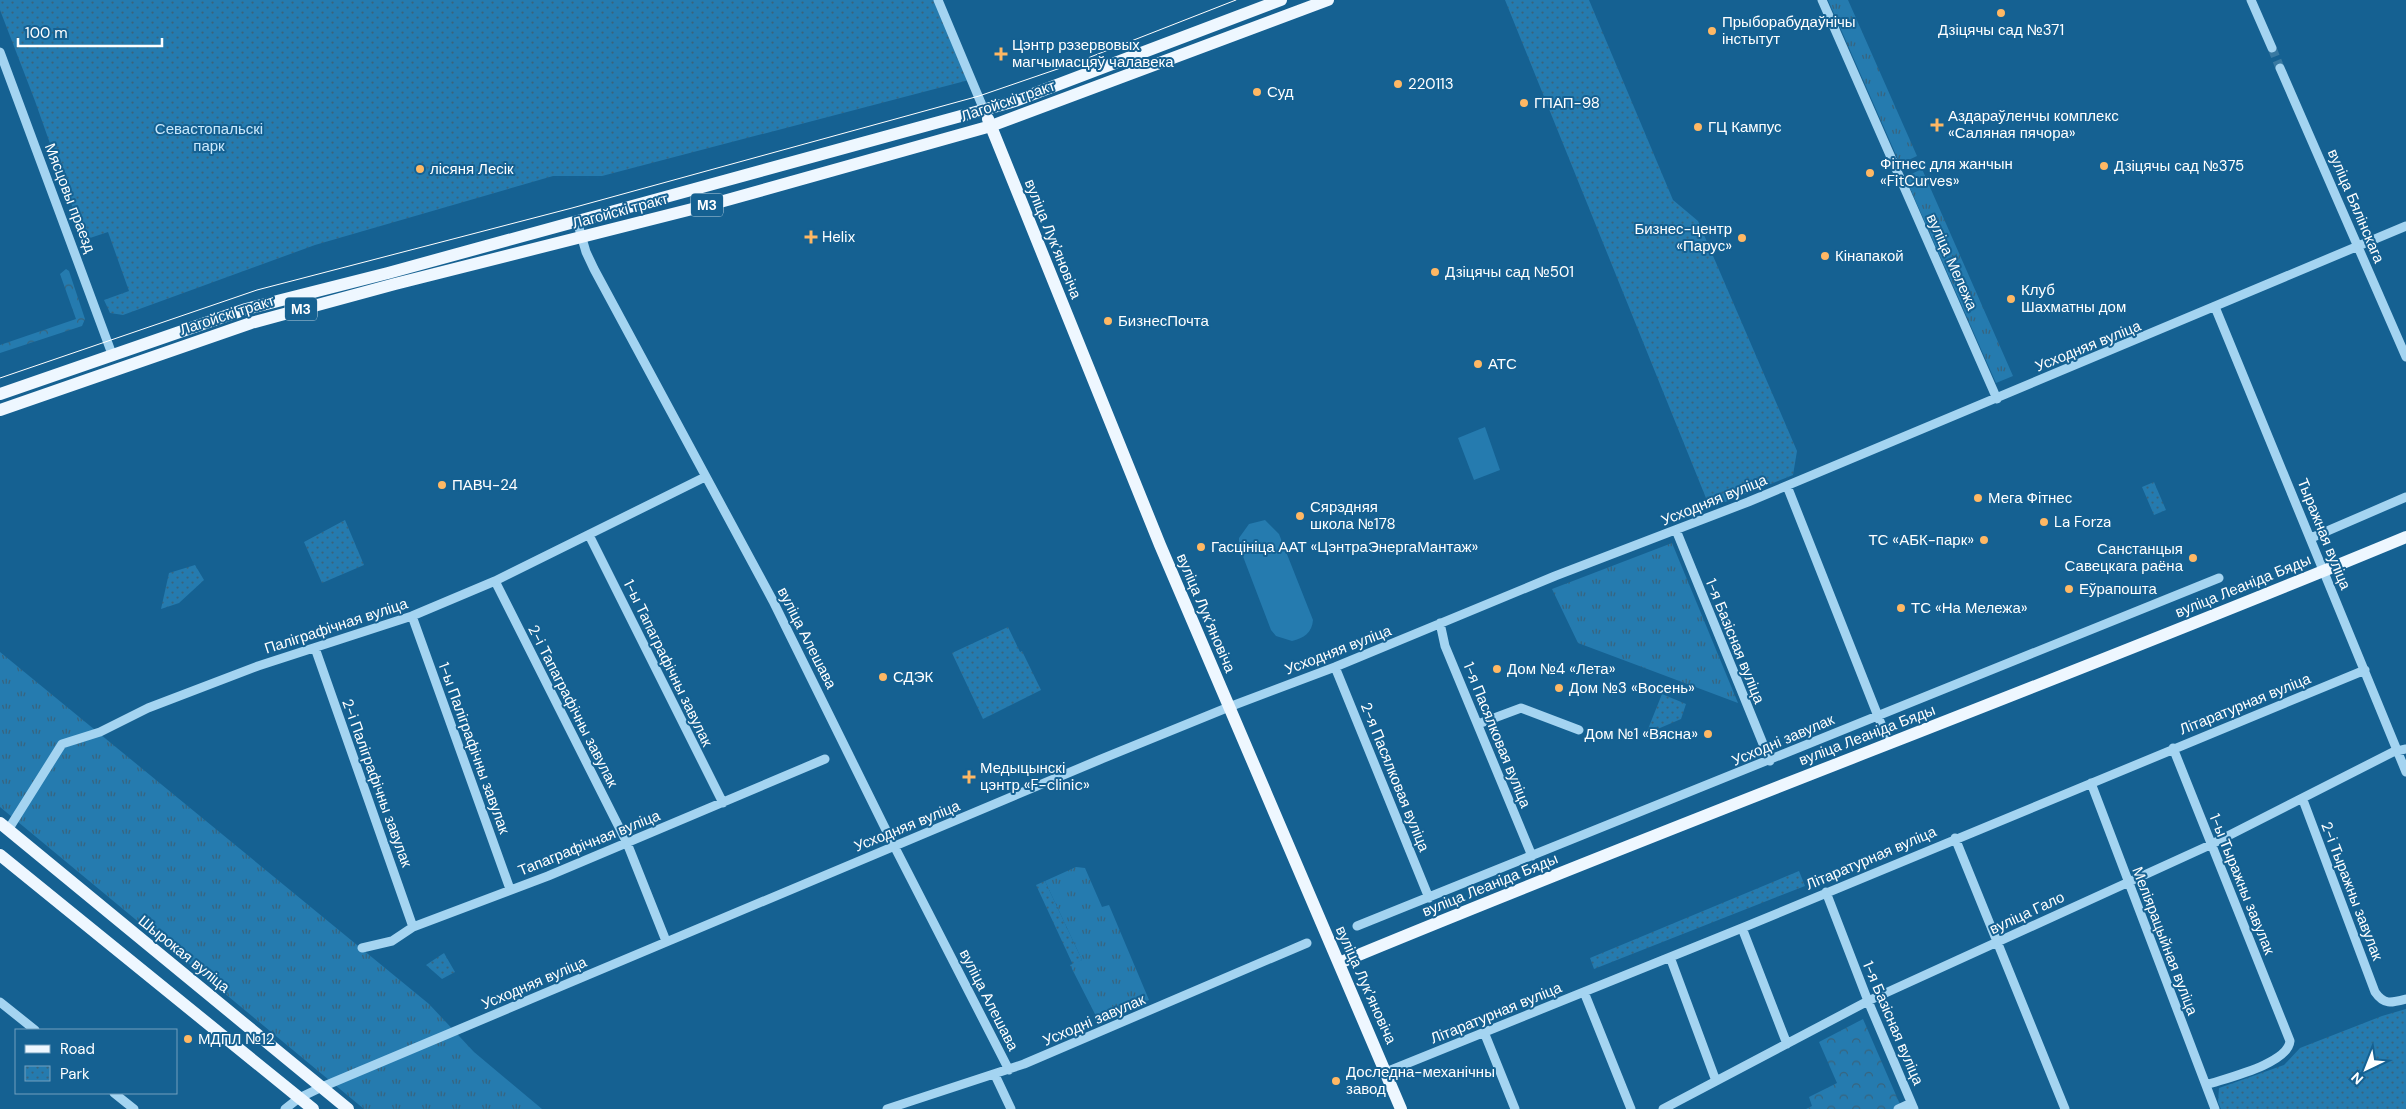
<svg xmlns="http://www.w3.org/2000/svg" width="2406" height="1109" font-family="'DM Sans',sans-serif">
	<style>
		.grass { fill: url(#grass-tufts) }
		.forest { fill: url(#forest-crowns) }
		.park { fill: url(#park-dots) }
		.garden { fill: #257baf }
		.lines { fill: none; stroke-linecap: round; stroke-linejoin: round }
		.minor-tunnel { stroke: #3879a2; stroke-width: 9; stroke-dasharray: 9 4.5; stroke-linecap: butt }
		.minor { stroke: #a4d4f1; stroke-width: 9 }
		.major { stroke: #eef7ff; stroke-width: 12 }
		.tram { stroke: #fff; stroke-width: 1 }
		.poi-dot { fill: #ffb864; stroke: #156192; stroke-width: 2 }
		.labels { text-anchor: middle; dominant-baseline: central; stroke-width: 4; stroke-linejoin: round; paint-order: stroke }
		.shield { fill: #156192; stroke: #b9d0de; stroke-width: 1 }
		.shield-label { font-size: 14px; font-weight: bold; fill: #fff }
		.poi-label { font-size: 15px; fill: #fff; stroke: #156192; text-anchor: start }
		.street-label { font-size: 15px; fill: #fff; stroke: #156192 }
		.park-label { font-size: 15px; fill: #cbe9fc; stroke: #156192 }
	</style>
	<defs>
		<pattern id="grass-tufts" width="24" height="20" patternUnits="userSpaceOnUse" patternTransform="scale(1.25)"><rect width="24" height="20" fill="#257baf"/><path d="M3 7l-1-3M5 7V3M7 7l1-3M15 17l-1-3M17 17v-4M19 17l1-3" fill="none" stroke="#38647e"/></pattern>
		<pattern id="forest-crowns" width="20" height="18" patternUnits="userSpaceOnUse" patternTransform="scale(1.25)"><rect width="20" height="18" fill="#257baf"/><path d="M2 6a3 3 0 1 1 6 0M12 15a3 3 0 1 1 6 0" fill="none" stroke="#38647e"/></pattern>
		<pattern id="park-dots" width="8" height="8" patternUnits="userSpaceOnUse" patternTransform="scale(1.25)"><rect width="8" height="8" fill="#257baf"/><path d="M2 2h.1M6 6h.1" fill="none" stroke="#38647e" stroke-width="1.8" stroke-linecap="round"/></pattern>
	</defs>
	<rect width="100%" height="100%" fill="#156192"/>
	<path class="grass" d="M1828 0H1848L1917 156 1900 164Z
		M1922 169 2013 376 1996 383 1905 177Z
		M1672 543 1738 703 1578 643 1552 589Z
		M0 652 429 1004 474 1052 542 1109H364L0 807Z
		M1076 867 1085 868 1102 907 1109 905 1149 1000 1098 1020 1070 965 1082 960 1045 881Z"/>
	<path class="forest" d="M66 269 69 271 85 319 82 326 0 353V345L76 319 60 274Z
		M1863 1019 1902 1109H1806L1812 1106 1809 1097 1837 1083 1819 1042Z"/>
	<path class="park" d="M0 0H936L969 80 602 176H553L315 245 123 315 110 313 104 300 129 291 108 232 84 240 35 101 0 10Z
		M1505 0H1589L1673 200 1698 221 1797 451 1793 475 1710 508Z
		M2154 482 2166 510 2154 515 2142 487Z
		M345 520 364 565 322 583 304 542Z
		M195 565 204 580 179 603 161 609 169 573Z
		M1008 627 1020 652 1022 651 1041 690 983 719 952 653Z
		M1662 694 1686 704 1681 719 1646 734Z
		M1799 871 1805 886 1594 969 1590 958Z
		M1045 881 1082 960 1073 965 1036 885Z
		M444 953 455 972 442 979 426 965Z
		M2406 1009V1109H2221L2218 1102 2219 1088 2284 1065 2300 1048 2382 1016Z"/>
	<path class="garden" d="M1485 427 1500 470 1474 480 1458 438Z
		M1265 520 1279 534 1313 620C1312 633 1304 638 1292 641L1276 636 1271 630 1239 546V538L1249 524Z"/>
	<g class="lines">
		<path class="minor-tunnel" d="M2272 48 2280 68"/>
		<path class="minor" d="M938 0 984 110
			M1822 0 1997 399
			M2251 0 2272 48
			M0 52 112 354
			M2280 68 2406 357
			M577 221 586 252 594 269 773 601 888 834 1009 1070
			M2215 307 2406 772
			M1787 486 1889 744
			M1676 530 1770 761
			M589 535 723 803
			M2311 538 2406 497
			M495 581 627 843 666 941
			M412 616 510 889
			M1440 623 1445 646 1532 856
			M315 648 413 927
			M1335 667 1429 898
			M1478 724 1521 708 1579 730
			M2173 748 2290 1041C2288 1064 2226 1078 2206 1085
			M2091 783 2215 1109
			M2303 800 2375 992C2384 1005 2391 1003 2406 999
			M8 830 62 744 100 732 148 708 258 666 412 616 495 581 705 477
			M1955 838 2065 1109
			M1826 892 1868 1001 1914 1109
			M1357 926 2219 578
			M1742 928 1787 1044
			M362 948 392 941 413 927 548 876 825 759
			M1670 957 1716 1081
			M1584 992 1631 1109
			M0 1002 35 1030
			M1484 1032 1515 1109
			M1386 1072 1742 928 2365 670
			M995 1075 1011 1109
			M114 1093 134 1109
			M285 1109 299 1098 322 1087 1099 760 1229 707 1335 667 1555 576 1748 502 2406 226
			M887 1109 1024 1064 1307 943
			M1663 1109 1868 1001 2210 845 2393 752 2406 749
			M1898 1109 1911 1103"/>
		<path class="major" d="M988 119 1160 545 1401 1109
			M0 394 246 309 388 273 1012 102 1281 0
			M0 410 251 323 395 284 720 202 991 126 1328 0
			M0 823 348 1109
			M0 855 313 1109
			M1339 963C1693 816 2052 684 2406 537"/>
		<path class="tram" d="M0 378 257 290 572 208 979 96 1075 63 1236 0"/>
	</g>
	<g class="poi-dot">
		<circle cx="2001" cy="13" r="5"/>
		<circle cx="1712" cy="31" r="5"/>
		<path d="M998.5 46.5h5v5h5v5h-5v5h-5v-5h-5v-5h5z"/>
		<circle cx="1398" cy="84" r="5"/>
		<circle cx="1257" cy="92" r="5"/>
		<circle cx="1524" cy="103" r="5"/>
		<path d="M1934.5 117.5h5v5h5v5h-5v5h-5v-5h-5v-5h5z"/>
		<circle cx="1698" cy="127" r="5"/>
		<circle cx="2104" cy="166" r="5"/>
		<circle cx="420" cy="169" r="5"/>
		<circle cx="1870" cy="173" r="5"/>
		<path d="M808.5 229.5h5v5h5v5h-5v5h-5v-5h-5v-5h5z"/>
		<circle cx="1742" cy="238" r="5"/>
		<circle cx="1825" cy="256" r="5"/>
		<circle cx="1435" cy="272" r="5"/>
		<circle cx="2011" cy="299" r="5"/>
		<circle cx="1108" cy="321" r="5"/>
		<circle cx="1478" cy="364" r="5"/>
		<circle cx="442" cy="485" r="5"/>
		<circle cx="1978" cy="498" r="5"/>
		<circle cx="1300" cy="516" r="5"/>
		<circle cx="2044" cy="522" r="5"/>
		<circle cx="1984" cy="540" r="5"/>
		<circle cx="1201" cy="547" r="5"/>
		<circle cx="2193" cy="558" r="5"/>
		<circle cx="2069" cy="589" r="5"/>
		<circle cx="1901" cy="608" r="5"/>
		<circle cx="1497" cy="669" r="5"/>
		<circle cx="883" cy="677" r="5"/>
		<circle cx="1559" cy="688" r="5"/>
		<circle cx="1708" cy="734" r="5"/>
		<path d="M966.5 769.5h5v5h5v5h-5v5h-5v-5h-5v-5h5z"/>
		<circle cx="188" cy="1039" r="5"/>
		<circle cx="1336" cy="1081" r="5"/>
	</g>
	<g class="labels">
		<g class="shield">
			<rect x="691" y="193.5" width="32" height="23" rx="4"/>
			<rect x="285" y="297.5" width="32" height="23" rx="4"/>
		</g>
		<g class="shield-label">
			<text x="707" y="205">М3</text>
			<text x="301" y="309">М3</text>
		</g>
		<g class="poi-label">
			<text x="1722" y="22">Прыборабудаўнічы<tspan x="1722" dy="17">інстытут</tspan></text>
			<text x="2001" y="30" text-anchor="middle">Дзіцячы сад №371</text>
			<text x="1012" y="45">Цэнтр рэзервовых<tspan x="1012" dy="17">магчымасцяў чалавека</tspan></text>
			<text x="1408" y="84">220113</text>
			<text x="1267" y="92">Суд</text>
			<text x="1534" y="103">ГПАП-98</text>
			<text x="1948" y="116">Аздараўленчы комплекс<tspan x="1948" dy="17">«Саляная пячора»</tspan></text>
			<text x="1708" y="127">ГЦ Кампус</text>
			<text x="1880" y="164">Фітнес для жанчын<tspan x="1880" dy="17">«FitCurves»</tspan></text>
			<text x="2114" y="166">Дзіцячы сад №375</text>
			<text x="430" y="169">лісяня Лесік</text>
			<text x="1732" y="229" text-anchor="end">Бизнес-центр<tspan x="1732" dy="17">«Парус»</tspan></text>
			<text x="822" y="237">Helix</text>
			<text x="1835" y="256">Кінапакой</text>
			<text x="1445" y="272">Дзіцячы сад №501</text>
			<text x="2021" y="290">Клуб<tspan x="2021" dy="17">Шахматны дом</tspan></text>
			<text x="1118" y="321">БизнесПочта</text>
			<text x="1488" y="364">АТС</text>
			<text x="452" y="485">ПАВЧ-24</text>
			<text x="1988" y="498">Мега Фітнес</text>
			<text x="1310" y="507">Сярэдняя<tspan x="1310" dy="17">школа №178</tspan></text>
			<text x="2054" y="522">La Forza</text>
			<text x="1974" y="540" text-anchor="end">ТС «АБК-парк»</text>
			<text x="1211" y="547">Гасцініца ААТ «ЦэнтраЭнергаМантаж»</text>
			<text x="2183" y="549" text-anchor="end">Санстанцыя<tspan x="2183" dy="17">Савецкага раёна</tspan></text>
			<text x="2079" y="589">Еўрапошта</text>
			<text x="1911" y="608">ТС «На Мележа»</text>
			<text x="1507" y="669">Дом №4 «Лета»</text>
			<text x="893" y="677">СДЭК</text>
			<text x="1569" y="688">Дом №3 «Восень»</text>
			<text x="1698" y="734" text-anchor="end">Дом №1 «Вясна»</text>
			<text x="980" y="768">Медыцынскі<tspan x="980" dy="17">цэнтр «F-clinic»</tspan></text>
			<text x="198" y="1039">МДПЛ №12</text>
			<text x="1346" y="1072">Доследна-механічны<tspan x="1346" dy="17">завод</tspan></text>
		</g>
		<g class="street-label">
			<text transform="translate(1008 101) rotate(-19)">Лагойскі тракт</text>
			<text transform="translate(70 198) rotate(69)">Мясцовы праезд</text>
			<text transform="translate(2356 206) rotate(67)">вуліца Бялінскага</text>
			<text transform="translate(620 211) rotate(-15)">Лагойскі тракт</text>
			<text transform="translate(1053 239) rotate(68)">вуліца Лукʼяновіча</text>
			<text transform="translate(1952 262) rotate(66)">вуліца Мележа</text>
			<text transform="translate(227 315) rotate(-18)">Лагойскі тракт</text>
			<text transform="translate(2088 346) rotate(-22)">Усходняя вуліца</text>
			<text transform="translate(1714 500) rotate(-22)">Усходняя вуліца</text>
			<text transform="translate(2324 534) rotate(68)">Тыражная вуліца</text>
			<text transform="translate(2243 586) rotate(-22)">вуліца Леаніда Бяды</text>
			<text transform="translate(1206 613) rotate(67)">вуліца Лукʼяновіча</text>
			<text transform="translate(336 626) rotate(-18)">Паліграфічная вуліца</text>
			<text transform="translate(807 638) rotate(63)">вуліца Алешава</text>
			<text transform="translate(1735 641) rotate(68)">1-я Базісная вуліца</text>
			<text transform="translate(1338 650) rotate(-21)">Усходняя вуліца</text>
			<text transform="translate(668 663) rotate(64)">1-ы Тапаграфічны завулак</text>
			<text transform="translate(2245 704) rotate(-22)">Літаратурная вуліца</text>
			<text transform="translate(573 706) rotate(63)">2-і Тапаграфічны завулак</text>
			<text transform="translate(1497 735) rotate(68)">1-я Пасялковая вуліца</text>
			<text transform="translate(1867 735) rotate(-21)">вуліца Леаніда Бяды</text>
			<text transform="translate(1783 740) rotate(-23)">Усходні завулак</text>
			<text transform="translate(474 748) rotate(70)">1-ы Паліграфічны завулак</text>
			<text transform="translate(1395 777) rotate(68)">2-я Пасялковая вуліца</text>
			<text transform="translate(377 783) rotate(70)">2-і Паліграфічны завулак</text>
			<text transform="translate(907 826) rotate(-22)">Усходняя вуліца</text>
			<text transform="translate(589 843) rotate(-22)">Тапаграфічная вуліца</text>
			<text transform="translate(1871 858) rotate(-23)">Літаратурная вуліца</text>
			<text transform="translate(2242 884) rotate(68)">1-ы Тыражны завулак</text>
			<text transform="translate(1490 885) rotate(-22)">вуліца Леаніда Бяды</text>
			<text transform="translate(2352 891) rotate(69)">2-і Тыражны завулак</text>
			<text transform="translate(2027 913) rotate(-25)">вуліца Гало</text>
			<text transform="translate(2165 941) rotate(69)">Меліярацыйная вуліца</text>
			<text transform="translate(184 954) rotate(39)">Шырокая вуліца</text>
			<text transform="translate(534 983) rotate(-23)">Усходняя вуліца</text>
			<text transform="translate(1366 985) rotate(66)">вуліца Лукʼяновіча</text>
			<text transform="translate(989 1000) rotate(63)">вуліца Алешава</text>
			<text transform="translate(1496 1013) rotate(-22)">Літаратурная вуліца</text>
			<text transform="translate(1094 1020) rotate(-23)">Усходні завулак</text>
			<text transform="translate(1893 1023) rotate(67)">1-я Базісная вуліца</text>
		</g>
		<g class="park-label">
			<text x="209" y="129">Севастопальскі<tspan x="209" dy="17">парк</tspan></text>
		</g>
	</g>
	<rect x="15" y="1029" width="162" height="65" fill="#156192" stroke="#73a0be"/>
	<rect x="25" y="1045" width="25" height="8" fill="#eef7ff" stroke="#73a0be"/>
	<text x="60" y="1054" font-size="15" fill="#ffffff">Road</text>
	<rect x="25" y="1066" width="25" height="15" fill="url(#park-dots)" stroke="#73a0be"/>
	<text x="60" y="1079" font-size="15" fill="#ffffff">Park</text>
	<g transform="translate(2366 1069) rotate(223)" stroke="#156192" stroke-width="4" paint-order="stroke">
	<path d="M0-4L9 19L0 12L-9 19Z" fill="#ffffff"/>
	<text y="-8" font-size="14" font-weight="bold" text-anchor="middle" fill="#ffffff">N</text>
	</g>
	<path d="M18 38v8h144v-8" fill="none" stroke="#ffffff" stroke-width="2.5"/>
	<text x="25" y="38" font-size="15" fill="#ffffff" stroke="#156192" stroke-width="4" paint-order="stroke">100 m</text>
</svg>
